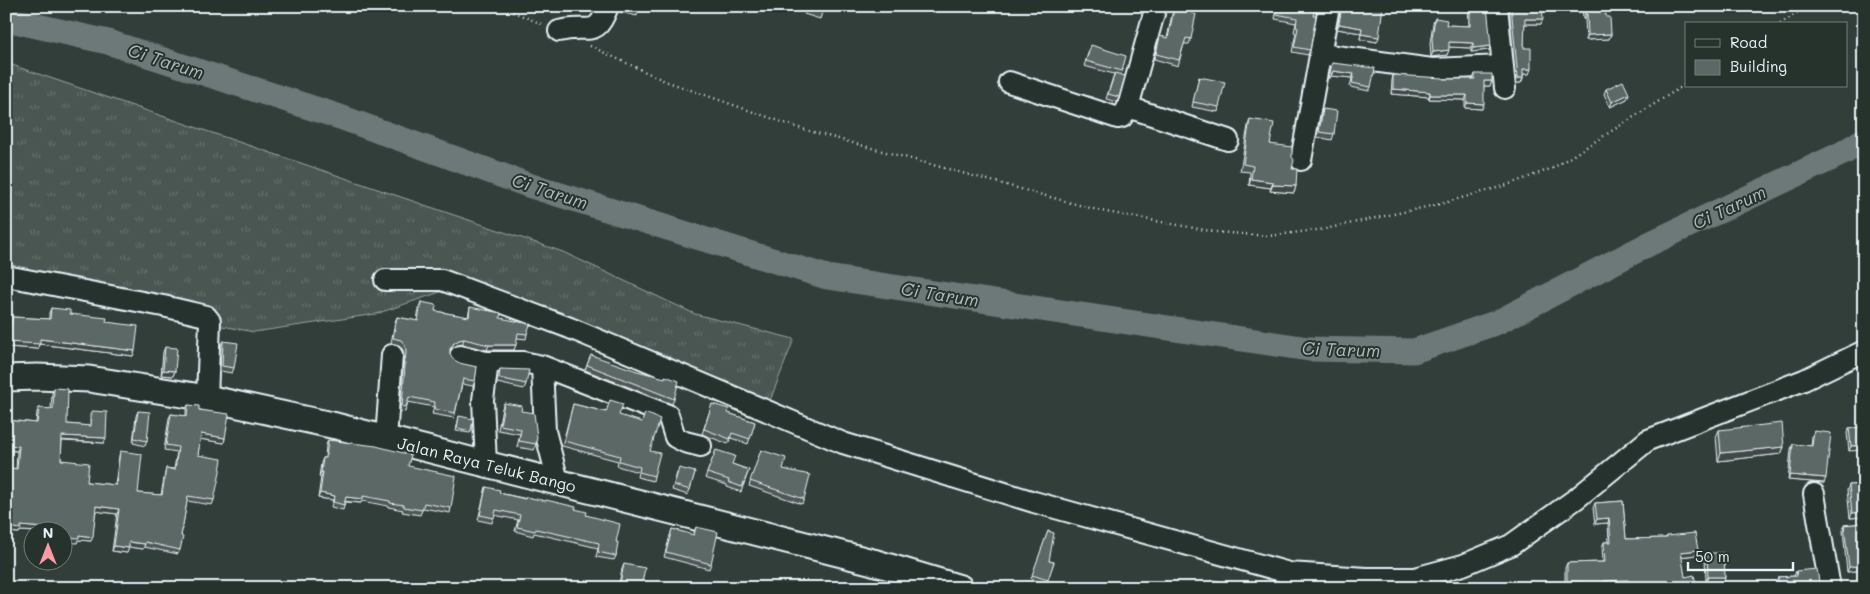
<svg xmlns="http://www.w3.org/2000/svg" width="1870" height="594" font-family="Mali,sans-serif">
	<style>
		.grass { fill: url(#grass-tufts); stroke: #98a4a4 }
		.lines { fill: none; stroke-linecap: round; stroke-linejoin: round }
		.river { stroke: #6d7978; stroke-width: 25 }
		.minor-casing { stroke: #e8f1f8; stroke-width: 24 }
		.major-casing { stroke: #e8f1f8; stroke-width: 29 }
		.path { stroke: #e8f1f8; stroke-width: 2.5; stroke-dasharray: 1 4; stroke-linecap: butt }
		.minor { stroke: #26332d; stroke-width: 20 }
		.major { stroke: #26332d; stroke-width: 25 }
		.wall { fill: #4f5957; stroke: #e8f1f8 }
		.shaded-wall { fill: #404947; stroke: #e8f1f8 }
		.building { fill: #5c6865; stroke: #e8f1f8 }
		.labels { text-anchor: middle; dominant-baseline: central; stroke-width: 4; stroke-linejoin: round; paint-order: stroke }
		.street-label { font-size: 16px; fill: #e8f1f8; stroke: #26332d }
		.water-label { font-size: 18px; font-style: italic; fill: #b1bbbe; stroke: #26332d }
	</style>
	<defs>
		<pattern id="grass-tufts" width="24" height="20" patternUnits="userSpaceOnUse" patternTransform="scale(1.25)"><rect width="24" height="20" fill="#495651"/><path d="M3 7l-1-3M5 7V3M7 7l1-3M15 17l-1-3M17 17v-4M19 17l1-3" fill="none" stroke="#636f6b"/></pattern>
	</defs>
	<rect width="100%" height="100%" fill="#323e39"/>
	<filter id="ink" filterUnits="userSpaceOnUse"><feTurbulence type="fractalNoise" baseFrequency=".02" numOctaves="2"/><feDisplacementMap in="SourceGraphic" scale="10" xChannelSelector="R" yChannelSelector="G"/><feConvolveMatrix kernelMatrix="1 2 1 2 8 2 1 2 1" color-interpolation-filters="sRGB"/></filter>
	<g filter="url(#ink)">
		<path class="grass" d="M6 63 563 252 695 314 794 339 764 416 443 291 376 314 254 332 6 285Z"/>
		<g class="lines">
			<path class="river" d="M6 19 108 42 340 117 528 185 827 277 1309 349 1414 351 1498 322 1651 243 1843 153 1864 140"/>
			<g class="minor-casing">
				<path id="minor" d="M1497 6 1505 88
					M559 31C588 23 596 41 608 6
					M1321 54 1432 69 1503 66
					M1009 82 1118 118 1122 117 1128 107 1156 6
					M1128 107 1228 140
					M1301 160 1329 6
					M6 276 163 306 206 316 210 321 207 398
					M385 280H442L570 328 843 443 1034 502 1289 573 1366 578H1415L1463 565 1511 545 1577 498 1648 440 1804 380 1864 351
					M460 356 486 362H523L542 366 668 415 675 437 685 442 701 446
					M542 366 545 431 558 481
					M386 439 392 355
					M486 464 483 400 488 362
					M1814 494 1830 588"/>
			</g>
			<g class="major-casing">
				<path id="major" d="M6 378 37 377 89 379 207 398 336 426 873 562 960 588"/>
			</g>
			<path class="path" d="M499 6 544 25
				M1780 24 1808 6
				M590 46 665 81 802 129 1101 211 1216 232 1268 236 1325 229 1440 204 1507 185 1553 168 1686 84"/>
			<use href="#minor" class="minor"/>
			<use href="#major" class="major"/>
		</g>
		<path class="wall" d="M622 6 638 11 637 16 620 12Z
			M806 6H824L820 19 804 14Z
			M937 6H947L946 9Z
			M1277 6H1316L1313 16 1310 50 1308 55 1292 52 1296 33 1294 32 1296 23 1275 19Z
			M1341 6H1383L1377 42 1360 39 1361 33 1337 29Z
			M1468 6H1487L1489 50 1471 52V48L1449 47 1447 55 1431 57 1430 43 1433 23 1435 18 1446 25 1469 26Z
			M1509 6H1542L1541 24H1524V48L1529 74H1523V78L1521 83H1516Z
			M1582 6H1605L1606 17 1611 34 1609 39 1586 40 1585 19H1583Z
			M1174 9 1191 39 1189 44H1184L1178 66 1154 59 1160 36 1167 38 1172 14Z
			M1089 50 1122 71 1121 75 1119 97 1117 102 1106 99 1114 74 1084 66Z
			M1332 63 1371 87 1369 91 1350 87 1352 78 1331 76 1330 78H1328Z
			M1475 74 1492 81 1490 86H1484L1482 109 1465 108V100L1429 99V97L1391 94 1392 80 1393 75 1443 79H1473Z
			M1199 77 1219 107 1218 112 1192 107Z
			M1606 89 1627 99 1610 107 1604 94Z
			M1323 109 1334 134 1332 140 1317 137 1321 114Z
			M1250 119 1292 169 1296 186 1294 193 1270 191 1271 188 1249 185 1250 172 1240 171 1248 126Z
			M421 302 435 311 468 317 470 307 500 318 527 334 526 339 517 338 514 350H487L462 344 457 345 452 348 450 350V354L453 359 475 381 473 386 462 384 454 418 432 414 434 407 408 402 405 412 400 411 404 356 403 350 399 345 391 343 395 322 397 317 417 321 419 307Z
			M51 308 70 314 106 322 135 351 133 356 39 344 38 349 6 347V325L10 326V322L12 317 49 319V313Z
			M223 341 234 368 232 373 220 371 221 346Z
			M165 347 175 371 173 376 161 375 163 352Z
			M591 355 674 399 672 404 585 370Z
			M500 369 526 384 524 389 497 383 498 374Z
			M54 388 67 424 90 426V415L92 411 104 443 62 441 61 460 87 482 115 485 119 456 120 451 138 493 161 495 165 473 166 468 174 469 177 452 164 450 169 418 171 414 186 416V409L188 405 199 410 225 438 224 443 200 439 198 455 214 500 212 505 187 501 181 536 180 550 178 554 144 547 143 549 129 547 127 553 112 551 117 514 96 511 91 541 78 540 77 543 62 532H33L20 531 19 533 6 532V520L9 498 6 497V467L16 469 17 451 6 450V420L36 423 37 412 39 408 51 409 52 393Z
			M504 403 521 411 536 444 534 450 517 447 520 434 498 430 502 408Z
			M573 404 619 415 650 451 654 476 653 481 637 477 638 472 617 466 618 461 562 446Z
			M712 404 728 413 755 422 748 444 731 438 728 444 702 434Z
			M138 411 147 441 145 446 133 443 136 416Z
			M459 416 471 431 470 433 456 431Z
			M1864 427 1849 451 1847 433 1849 428Z
			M1719 430 1784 447 1781 454 1718 461 1716 437Z
			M1814 431 1824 483 1788 480 1791 449 1793 444 1811 446 1812 436Z
			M328 440 408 466 451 508 450 513 423 508 420 515 402 512 403 510 388 507V506L362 501 361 503 345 502 343 510 331 507 333 500 318 498 321 477H319L321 463 323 458H325L326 445Z
			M716 450 732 464 749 470 741 492 727 487V485L705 478Z
			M761 450 783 469 804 499 802 504 749 486Z
			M695 472 688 495 672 490 677 473Z
			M1864 484V517L1850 518 1847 490 1849 485Z
			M486 487 499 493 575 509 586 515 616 542V556L614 560 596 557 598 548 534 533 533 536 515 531 518 520 494 515 492 523 478 520Z
			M1623 501 1626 539 1666 538 1667 536 1698 550 1696 555 1681 557 1685 577 1697 588H1626V585L1604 586V588L1565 587V568L1567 563 1603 562 1602 547 1604 542H1609L1608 523 1595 524 1593 508 1595 503Z
			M1864 523V570L1847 572 1843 531 1844 525Z
			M696 527 711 564 709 569 664 557 672 529 693 535Z
			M1048 531 1049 561 1054 562 1046 584 1031 579Z
			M1707 553 1725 577 1724 582H1706L1705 558Z
			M624 564 641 588H618L622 569Z
			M1796 571 1820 588H1776V582L1778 577 1794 576Z"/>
		<path class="shaded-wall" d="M1585 14H1587L1585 19H1583Z
			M1525 19H1543L1541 24H1523Z
			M1339 24 1362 28 1361 33 1337 29Z
			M1361 34 1379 37 1377 42 1360 39Z
			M1611 34 1609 39 1586 40 1588 35Z
			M1449 42 1473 43 1471 48 1447 47Z
			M1491 46 1489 50 1471 52 1473 48Z
			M1449 50 1447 55 1431 57 1433 52Z
			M1523 69H1531L1529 74H1521Z
			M1333 71 1354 74 1352 78 1331 76Z
			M1518 78H1523L1521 83H1516Z
			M1484 81H1492L1490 86H1483Z
			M1393 89 1430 92 1429 97 1391 94Z
			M1629 94 1627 99 1610 107 1612 102Z
			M1430 95H1467L1465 100 1429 99Z
			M1467 103 1484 104 1482 109 1465 108Z
			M1251 179 1273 182 1271 188 1249 185Z
			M1273 185 1296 186 1294 193 1270 191Z
			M40 339 135 351 133 356 39 344 38 349 6 347V342Z
			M464 339 462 344 457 345 452 348 448 354 454 343 459 340Z
			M489 345H516L514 350H487Z
			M163 370 175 371 173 376 161 375Z
			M201 434 225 438 224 443 199 439Z
			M62 436 106 438 104 443 60 440Z
			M6 445 19 446 17 451 6 450Z
			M1864 445V450L1849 451 1851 446Z
			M1784 447 1781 454 1718 461 1721 453Z
			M321 472H323L321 477H319Z
			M1790 475 1826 478 1824 483 1788 480Z
			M6 492 11 493 9 498 6 497Z
			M320 493 335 496 333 500 318 498Z
			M346 497 363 499 361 503 344 501Z
			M96 506 119 509 117 514 95 511Z
			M1864 512V517L1850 518 1852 513Z
			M1609 518 1608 523 1595 524 1597 519Z
			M21 526 44 528 43 532 20 531 19 533 6 532 7 527Z
			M79 535 93 537 91 541 78 540 77 543 62 542V537Z
			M129 542 145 544 143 549 128 547Z
			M114 546 129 548 127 553 112 551Z
			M1698 550 1696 555 1679 557 1681 552Z
			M1864 565V570L1847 572 1849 567Z
			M1708 577H1725L1724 582H1706Z
			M1628 580 1626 585 1602 586 1604 581Z
			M1567 582H1582L1580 587H1565Z"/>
		<path class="building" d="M622 6H640L638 11 622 7Z
			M806 6H824L823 12 806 7Z
			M1278 6H1316L1313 16H1316L1310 50 1294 47 1298 28 1296 27 1297 18 1276 14Z
			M1342 6H1383L1379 37 1361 34 1362 28 1339 24Z
			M1470 6H1487L1491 46 1473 48V43L1449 42V50L1433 52 1432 38 1435 18 1447 20 1446 25 1470 26Z
			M1511 6H1542L1543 19H1525L1524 48H1531V69H1523V78H1518Z
			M1584 6H1605L1606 17H1610L1611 34 1588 35 1587 14H1585Z
			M1174 9 1196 14 1191 39 1186 38 1179 60 1156 54 1160 36 1168 38Z
			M1091 45 1126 56 1122 71 1086 61Z
			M1332 63 1375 68 1371 87 1352 83 1354 74 1333 71 1332 74 1330 73Z
			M1115 73 1125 76 1119 97 1108 94Z
			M1475 74H1492V81H1484V104L1467 103V95H1430V92L1393 89V75L1443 78V79H1475Z
			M1199 77 1225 82 1219 107 1193 102Z
			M1623 81 1629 94 1612 102 1606 89Z
			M1323 109 1337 111 1334 134 1319 132Z
			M1250 119 1274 123 1270 144 1292 147V157L1294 160 1292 169H1297L1296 186 1273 185V182L1251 179 1253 166 1243 164Z
			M421 302 436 305 435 311 469 317 470 307 501 313 500 318 530 324 527 334 518 333 516 345H489L464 339 459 340 454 343 450 349V354L453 359 459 363 477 367 475 381 463 379 455 413 434 409 435 402 409 397 406 407 402 406 406 351 405 345 401 340 393 338 397 317 418 321Z
			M51 308 70 310V314L107 318 106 322 138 326 135 351 40 339V344L6 342V325L11 326 12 317 50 319Z
			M223 341 238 343 234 368 222 366Z
			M165 347 177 348 175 371 163 370Z
			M591 355 637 371 665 378V376L679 381 674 399 587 365Z
			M500 369 529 370 526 384 499 378Z
			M54 388 68 389 67 424 91 426 92 411 107 412 106 438 62 436 61 460 89 463 87 482 116 485 120 451 142 454 138 493 162 495 166 468 175 470 178 447 166 445 171 414 187 416 188 405 199 406V410L229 414 225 438 201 434 198 455 222 459 219 477 214 500 188 496 181 536 183 537 180 550 145 542V544L129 542V548L114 546 119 509 96 506 93 537 79 535V538L62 537V532H44V528L21 526V529L7 527 11 493 6 492V467L17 469 19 446 6 445V420L37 423 39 408 53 409Z
			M610 400 623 404 619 415 642 422 645 413 660 419 650 451 660 453 654 476 639 472 640 467 619 461 620 456 564 441 573 404 606 412Z
			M504 403 522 406 521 411 534 413 537 437 536 444 519 441 521 429 500 425Z
			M712 404 729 409 728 413 755 422 750 439 732 433 730 439 704 429Z
			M138 411 150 412 147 441 134 438Z
			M459 416 473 419 471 431 457 428Z
			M1782 423 1784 447 1721 453 1719 430Z
			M1864 427V445L1851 446 1849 428Z
			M1814 431 1831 433 1826 478 1790 475 1793 444 1812 446Z
			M328 440 376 446 411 455 408 466 456 476 451 508 424 503 422 510 404 507V505L390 503V501L363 496V499L346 497 344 505 333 502 335 496 320 493 323 472H321L323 458H326Z
			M716 450 735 456 732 464 749 470 742 487 728 482 729 480 707 473Z
			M761 450 786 458 783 469 810 475 804 499 750 481Z
			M679 468 695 472 690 490 674 485Z
			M1864 484V512L1852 513 1849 485Z
			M486 487 500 490 499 493 525 499 526 497 546 501V500L576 507 575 509 587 512 586 515 620 524 616 542H618L616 556 598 552 599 543 536 529 535 531 517 527 520 515 496 510 494 518 480 515Z
			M1623 501 1626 539 1667 538V536L1695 533 1698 550 1681 552 1685 577 1694 575 1697 588H1628V580L1604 581V588H1582V582H1567V563L1605 562 1604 542H1611L1609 518 1597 519 1595 503Z
			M1864 523V565L1849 567 1844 525Z
			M696 527 718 532 711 564 666 552 672 529 694 535Z
			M1048 531 1054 533 1049 561 1054 562 1048 580 1032 575Z
			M1707 553H1724L1725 577H1708Z
			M624 564 645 568 641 588H619Z
			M1817 569 1820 588H1779L1778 577 1797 576 1796 571Z
			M1213 580 1252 588 1253 584 1281 588H1212Z"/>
	</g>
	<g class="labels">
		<g class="street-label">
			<text transform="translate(487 464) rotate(14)">Jalan Raya Teluk Bango</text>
		</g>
		<g class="water-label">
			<text transform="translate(166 61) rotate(18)">Ci Tarum</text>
			<text transform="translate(550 191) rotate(18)">Ci Tarum</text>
			<text transform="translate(1729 207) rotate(-25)">Ci Tarum</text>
			<text transform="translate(940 294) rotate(9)">Ci Tarum</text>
			<text transform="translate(1341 349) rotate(2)">Ci Tarum</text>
		</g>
	</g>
	<rect width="1870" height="594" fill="none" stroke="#26332d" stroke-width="25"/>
	<rect x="12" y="12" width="1845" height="569" fill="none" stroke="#e8f1f8" stroke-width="2" filter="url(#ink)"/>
	<rect x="1685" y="22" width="162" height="65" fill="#26332d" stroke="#747f7e"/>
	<rect x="1695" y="39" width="25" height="8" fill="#26332d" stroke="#747f7e"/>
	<text x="1730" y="48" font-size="15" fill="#e8f1f8">Road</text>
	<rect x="1695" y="60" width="25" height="15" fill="#5c6865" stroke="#747f7e"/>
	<text x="1730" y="72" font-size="15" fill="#e8f1f8">Building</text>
	<g transform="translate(48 546)"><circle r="24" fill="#26332d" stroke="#747f7e"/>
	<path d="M0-4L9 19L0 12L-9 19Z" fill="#ff9aa2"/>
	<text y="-8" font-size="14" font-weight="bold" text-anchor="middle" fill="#e8f1f8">N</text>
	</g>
	<path d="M1688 562v8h105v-8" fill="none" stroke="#e8f1f8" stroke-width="2.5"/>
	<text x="1695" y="562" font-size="15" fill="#e8f1f8" stroke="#26332d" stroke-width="4" paint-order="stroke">50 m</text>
</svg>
